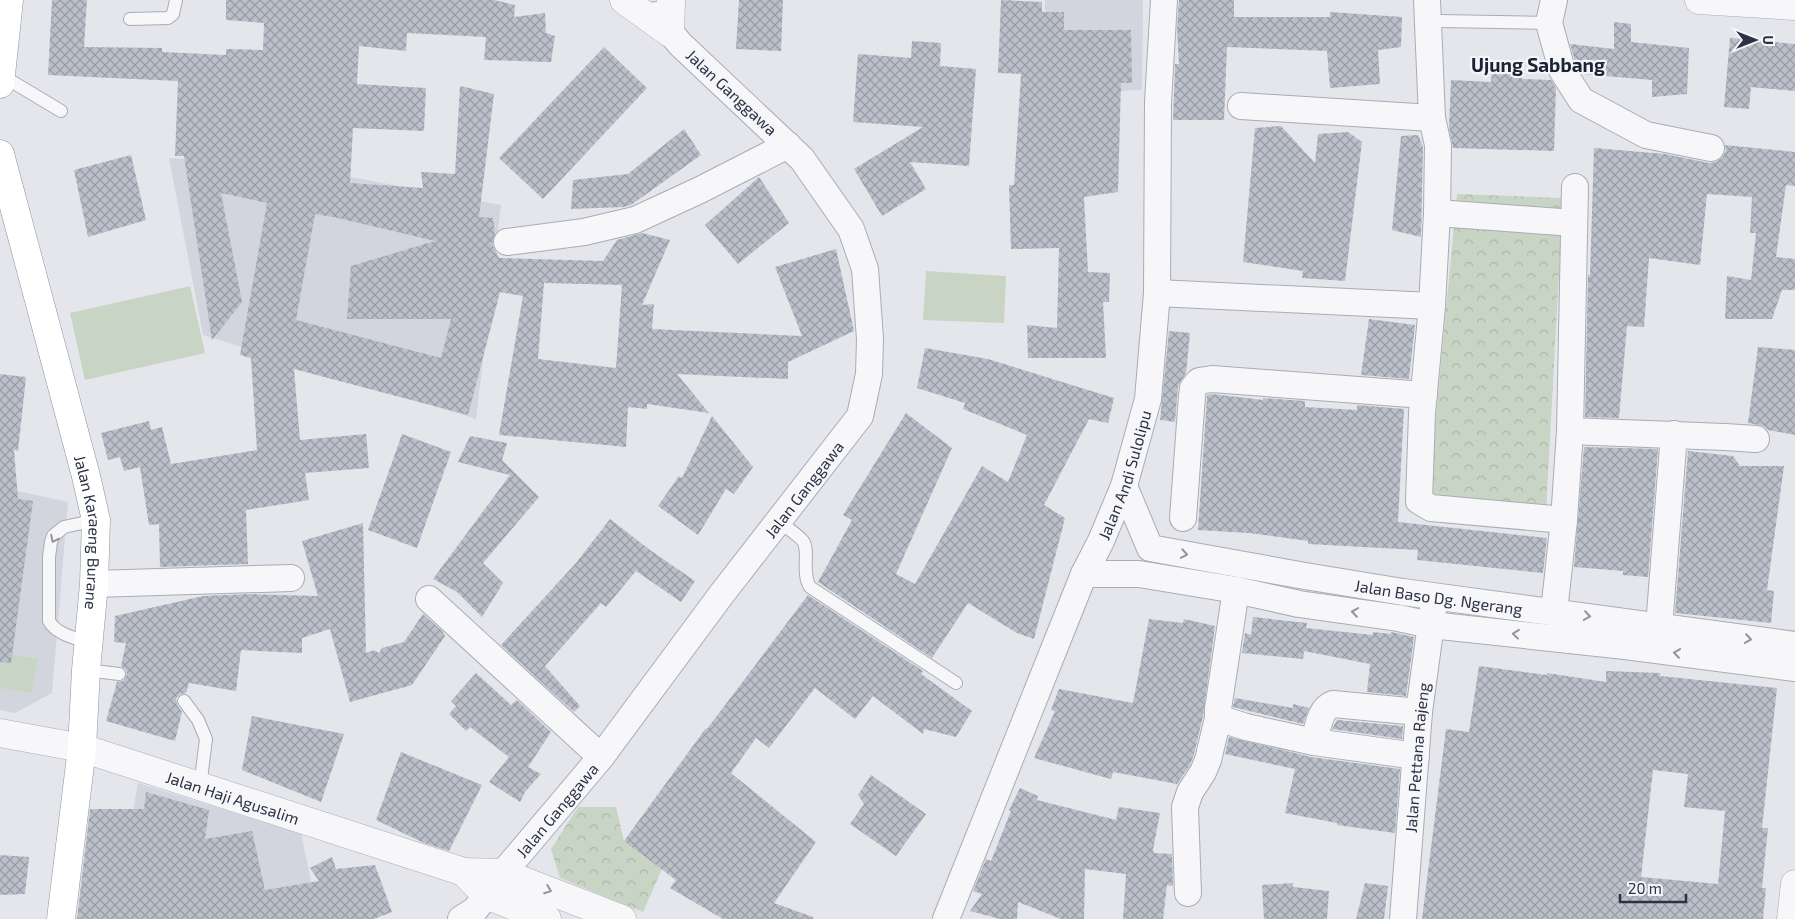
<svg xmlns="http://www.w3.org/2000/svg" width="1795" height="919" font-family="'Exo 2',sans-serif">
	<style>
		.built { fill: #d2d5dd }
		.grass { fill: #c8d5c5 }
		.park { fill: url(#park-crowns) }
		.building { fill: url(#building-cross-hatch); fill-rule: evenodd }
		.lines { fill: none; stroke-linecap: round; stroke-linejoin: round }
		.service-casing { stroke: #a9acb6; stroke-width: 14 }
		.minor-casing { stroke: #a9acb6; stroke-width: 28 }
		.tertiary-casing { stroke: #a9acb6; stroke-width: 29 }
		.trunk-casing { stroke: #8b92a2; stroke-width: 29 }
		.service { stroke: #f7f7fa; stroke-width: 12 }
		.minor { stroke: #f7f7fa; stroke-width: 26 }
		.tertiary { stroke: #f7f7fa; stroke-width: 28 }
		.trunk { stroke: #fff; stroke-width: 28 }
		.oneway { stroke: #91949f }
		.labels { text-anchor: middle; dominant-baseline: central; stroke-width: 4.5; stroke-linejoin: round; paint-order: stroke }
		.street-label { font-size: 16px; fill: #2b3244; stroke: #f4f5f9 }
		.quarter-label { font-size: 19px; font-weight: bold; fill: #1d2335; stroke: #f4f5f9 }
	</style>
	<defs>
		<pattern id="park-crowns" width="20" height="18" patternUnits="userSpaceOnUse" patternTransform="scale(1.25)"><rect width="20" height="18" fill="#c8d5c5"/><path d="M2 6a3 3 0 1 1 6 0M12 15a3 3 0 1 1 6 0" fill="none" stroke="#acb7aa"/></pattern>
		<pattern id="building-cross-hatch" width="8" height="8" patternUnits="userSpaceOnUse" patternTransform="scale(1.25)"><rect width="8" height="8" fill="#bbbfc9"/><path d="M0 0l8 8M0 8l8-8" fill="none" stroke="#989ca5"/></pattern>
	</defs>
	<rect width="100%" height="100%" fill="#e4e6eb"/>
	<path class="built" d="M1045 0H1143L1142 90 1046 94Z
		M169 158 286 165 501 205 476 419 203 335Z
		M0 487 68 502 52 693 15 713 0 710Z
		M138 783 301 834 319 919 126 851Z"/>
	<path class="grass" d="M926 271 1006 276 1004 323 923 320Z
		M190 286 205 353 85 380 70 313Z
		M0 652 38 659 32 693 0 688Z"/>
	<path class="park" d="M1457 194 1563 198 1546 512 1427 511Z
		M578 807H616L624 841 662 869 643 912 560 878 551 849Z"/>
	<path class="building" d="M52 0H87L84 47 162 48V52L226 55V49L263 50 264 23 226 20V0H494L515 5 514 17 545 13 546 33 555 36 551 62 484 60 486 37 407 33 406 51 359 46 357 84 426 88 424 131 353 128 350 183 423 188 421 172 455 174 460 86 494 94 479 217 493 218 495 234 492 244 499 258 603 261 617 240 642 233 670 240 642 305 654 304 652 329 802 336 775 267 836 249 854 331 788 362V379L677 374 709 413 647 404V409L628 407 626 447 499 435 523 296 500 292 468 415 294 369 300 440 366 434 369 468 305 473 309 500 246 510 248 564 160 567 159 524 149 525 140 467 124 471 120 457 108 460 101 433 149 421 151 430 162 427 171 464 257 450 251 358 240 355 267 203 221 193 242 302 212 340 184 156H175L178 81 48 75ZM315 214 338 218 435 241 351 266 347 319H451L441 358 296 320ZM544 283 622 285 616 368 538 359Z
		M739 0H783L781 51 736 49Z
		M1001 0 1042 2V12H1064V30H1131L1132 83H1121L1118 192 1084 197 1088 272 1110 273 1109 302H1103L1106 358H1028L1027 325 1057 328 1059 248 1011 249 1009 185H1014L1021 74 998 73Z
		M1179 0H1234V17H1330V12L1402 17 1401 47 1378 50 1380 84 1330 88 1327 51 1227 47 1224 120H1173L1175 64H1179L1177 29Z
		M1614 22 1631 24V42L1689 48 1687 94 1652 97V80L1582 74 1576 64 1570 44 1614 49Z
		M1730 38 1795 44V91L1751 87 1749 109 1724 107Z
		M912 41 941 43 940 66 976 69 969 166 910 162 926 189 882 216 854 169 923 127 853 122 858 54 911 58Z
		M604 47 647 88 543 199 499 158Z
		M1492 65 1523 66 1522 79 1551 80 1556 88 1554 151 1453 148 1449 127 1451 80 1491 82Z
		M1281 126 1315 163 1318 134 1348 132 1362 142 1345 281 1302 278 1303 271 1243 262 1255 128Z
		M684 129 701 155 631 205 623 207 571 209 573 180 628 174Z
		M1418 135 1423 147 1421 237 1392 230 1401 136Z
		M1725 145 1795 152V186L1786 185 1776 257 1795 259V290H1782L1772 319H1725L1727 276 1751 280 1756 233H1750L1752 197 1707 194 1700 265 1649 258 1644 327 1627 326 1619 418 1585 417 1588 275H1590L1594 148 1665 154 1709 163 1716 162 1722 158 1726 151Z
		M131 155 146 220 88 237 74 170Z
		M759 177 789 223 738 264 705 225Z
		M1369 319 1415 325 1409 379 1361 375Z
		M1169 331 1190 333 1186 373 1178 386 1175 422 1160 420Z
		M1758 347 1795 350V435L1768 430 1764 426 1748 423Z
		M925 348 988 359 1114 398 1108 423 1089 419 1044 505 1065 518 1034 639 1017 633 968 603 932 658 818 582 852 520 843 515 906 413 952 448 896 574 915 584 982 466 1008 482 1027 435 963 409 965 403 917 388Z
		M0 374 26 377 18 451 14 450 18 499 33 501 11 663 0 662Z
		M1212 394 1263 400V398L1305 401V407L1357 410V405L1404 409 1398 522 1547 538 1543 573 1417 560 1418 550 1308 544V541L1249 533 1198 530 1207 397V395Z
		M712 416 753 467 734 494 726 489 698 535 658 506 679 476 682 478Z
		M402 434 451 452 417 548 368 530Z
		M470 436 507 443 502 460 539 497 483 563 503 583 482 617 457 592 433 579 510 475 458 462Z
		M1584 447 1658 449 1648 577 1623 575V571L1574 567Z
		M1688 451 1733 456 1740 466H1784L1767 590 1774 591 1771 623 1675 613Z
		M610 519 650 550 695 581 681 602 636 571 606 607 601 603 545 666 580 706 574 712 501 645 576 563Z
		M363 523 366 653 374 650 379 653 382 648 404 642 423 614 442 631 445 636 412 685 350 702 330 629 302 638V653L241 650 236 691 189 683 186 693 180 694 176 698 177 705 182 712 175 741 106 721 117 682 123 681 127 674 126 670 121 666 126 643 114 642 115 616 203 596 249 594 318 596 302 541Z
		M808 595 923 671 921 674 972 711 956 737 924 729 923 734 873 696 855 719 815 688 769 748 756 738 731 773 816 842 774 903 813 917V919H723L670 888 676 880 624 841 706 728 707 729Z
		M1253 617 1307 623 1306 628 1373 635V632L1391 634V632L1414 637 1406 696 1367 692 1370 664 1304 651 1303 659 1242 653 1245 633 1251 635Z
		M1149 619 1183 623 1184 619 1215 626 1203 716 1194 754 1190 765 1177 784 1113 772 1111 779 1034 758 1055 711 1051 710 1059 689 1133 703Z
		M1479 666 1547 675V673L1606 682V671L1660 673V676L1777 688 1762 828H1768L1762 888H1766L1763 919H1422L1446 729 1469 732ZM1653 770 1688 774 1684 807 1725 811 1718 884 1641 877Z
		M476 673 511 705 517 700 551 732 528 767 541 774 525 792 520 802 489 782 509 757 470 727 466 731 449 714 456 706 451 701Z
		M1235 698 1293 708V704L1309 708 1303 724 1233 707Z
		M252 716 344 734 321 802 242 770Z
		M1337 720 1403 726 1402 739 1332 729Z
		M1229 737 1311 757 1400 769 1395 833 1337 825V823L1285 813 1295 769 1225 754Z
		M401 752 482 785 449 851 424 843 376 820Z
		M871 775 926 814 896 856 850 824 864 804 858 795Z
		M1020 788 1038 796 1037 800 1116 820 1119 807 1160 813 1153 850 1154 853 1172 854 1173 886 1167 885 1163 919H1123L1126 874 1085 869 1084 919H1061L1018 902 1017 919H1000L970 911 982 894 973 891 986 859 991 861 1011 811 1009 810Z
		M146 792 209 810 205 839 252 831 265 890 319 881 310 868 332 857 336 869 375 865 392 912 374 919H77L90 809H144Z
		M0 855 29 857 25 894 0 895Z
		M1293 883V887L1329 891 1327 919H1264L1262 885Z
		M1365 883 1388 886 1384 919H1356Z"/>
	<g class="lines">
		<g class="service-casing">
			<path id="service" d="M130 19 168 18 173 14 176 0
				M1439 21 1549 23
				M1 75 61 111
				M778 521C786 527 797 534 803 541 810 551 801 573 810 587L956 683
				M89 643C75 638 56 634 49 621V557L51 542 53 536 64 527 96 520
				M86 670 119 674
				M184 701 198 720 206 739 200 787"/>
		</g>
		<g class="minor-casing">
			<g id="minor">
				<path d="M1427 0 1432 118 1438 145 1437 213 1432 306 1422 413 1419 501 1431 508 1564 520"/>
				<path d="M1554 0 1549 23 1562 70 1581 100 1646 135 1711 148"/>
				<path d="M1241 106 1432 118"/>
				<path d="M1437 213 1574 223"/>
				<path d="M507 242 584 232 635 220 700 190 788 145"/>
				<path d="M1157 293 1432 306"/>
				<path d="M1570 431 1725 437 1756 439"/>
				<path id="s1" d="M1124 486 1150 548 1305 576 1403 592 1795 645"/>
				<path d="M1183 518 1192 396 1193 388 1199 381 1212 379 1424 395"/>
				<path d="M1084 574H1139L1236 590 1299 604 1398 618 1431 625 1625 646 1795 668"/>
				<path d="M94 584 291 578"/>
				<path d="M1236 590 1218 709V718L1246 727 1314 742"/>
				<path d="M429 599 601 757"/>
				<path d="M1554 612 1564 520 1570 431 1575 187"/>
				<path d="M1659 627 1674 434"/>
				<path d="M1416 756 1314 742C1317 730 1320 708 1333 704L1419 712"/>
				<path d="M1188 893 1185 807 1190 792 1203 772 1208 760 1218 718"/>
				<path id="s2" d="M461 919 475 910 503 873 601 757 721 595 860 416 869 374 870 339 865 269 851 229 802 159 680 44 656 15"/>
				<path id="s3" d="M946 919 1084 574 1101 541 1124 486 1148 399 1157 293 1158 102 1164 0"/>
				<path id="s4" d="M1403 919 1419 712 1433 609"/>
			</g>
		</g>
		<g class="tertiary-casing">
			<g id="tertiary">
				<path d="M624 0 670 33"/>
				<path d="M1699 0 1795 6"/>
				<path d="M670 33 671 0"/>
				<path id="s5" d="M0 733 82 748 464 872 503 873 622 919"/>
				<path d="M464 872 486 895 547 919"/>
				<path d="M1791 919 1795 884"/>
			</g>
		</g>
		<g class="trunk-casing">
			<g id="trunk">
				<path d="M0 84 9 0"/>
				<path id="s6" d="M0 154 86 476 96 520 94 584 86 670 82 748 61 919"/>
			</g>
		</g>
		<use href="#service" class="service"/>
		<use href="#minor" class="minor"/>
		<use href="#tertiary" class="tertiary"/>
		<use href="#trunk" class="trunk"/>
	</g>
	<defs><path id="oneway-chevron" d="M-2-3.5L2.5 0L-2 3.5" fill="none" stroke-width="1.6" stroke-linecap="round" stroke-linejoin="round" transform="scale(1.25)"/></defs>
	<g class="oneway">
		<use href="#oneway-chevron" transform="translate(54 539) rotate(116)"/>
		<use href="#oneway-chevron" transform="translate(1184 554) rotate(10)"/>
		<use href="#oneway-chevron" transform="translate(1355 612) rotate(-172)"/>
		<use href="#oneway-chevron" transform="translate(1587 616) rotate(8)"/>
		<use href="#oneway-chevron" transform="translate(1516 634) rotate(-174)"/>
		<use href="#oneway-chevron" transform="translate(1748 639) rotate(8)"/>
		<use href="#oneway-chevron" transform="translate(1677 653) rotate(-172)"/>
		<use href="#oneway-chevron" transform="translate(548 890) rotate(21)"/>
	</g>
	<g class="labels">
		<g class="street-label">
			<text transform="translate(732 92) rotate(43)">Jalan Ganggawa</text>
			<text stroke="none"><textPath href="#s3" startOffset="479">Jalan Andi Sulolipu</textPath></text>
			<text stroke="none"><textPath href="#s2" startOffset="551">Jalan Ganggawa</textPath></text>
			<text stroke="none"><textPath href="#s6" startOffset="390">Jalan Karaeng Burane</textPath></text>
			<text stroke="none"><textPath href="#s1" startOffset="360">Jalan Baso Dg. Ngerang</textPath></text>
			<text stroke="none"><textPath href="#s4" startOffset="162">Jalan Pettana Rajeng</textPath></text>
			<text stroke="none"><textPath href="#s5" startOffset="242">Jalan Haji Agusalim</textPath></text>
			<text stroke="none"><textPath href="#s2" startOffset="146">Jalan Ganggawa</textPath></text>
		</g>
		<g class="quarter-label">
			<text x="1538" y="64">Ujung Sabbang</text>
		</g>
	</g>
	<g transform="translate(1755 40) rotate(90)" stroke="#f4f5f9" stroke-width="4" paint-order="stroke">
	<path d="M0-4L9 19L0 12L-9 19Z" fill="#2b3244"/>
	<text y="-8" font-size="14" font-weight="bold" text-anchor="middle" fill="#2b3244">U</text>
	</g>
	<path d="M1620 894v8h66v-8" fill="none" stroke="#2b3244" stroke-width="2.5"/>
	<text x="1628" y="894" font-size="15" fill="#2b3244" stroke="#f4f5f9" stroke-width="4" paint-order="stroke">20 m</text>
</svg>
